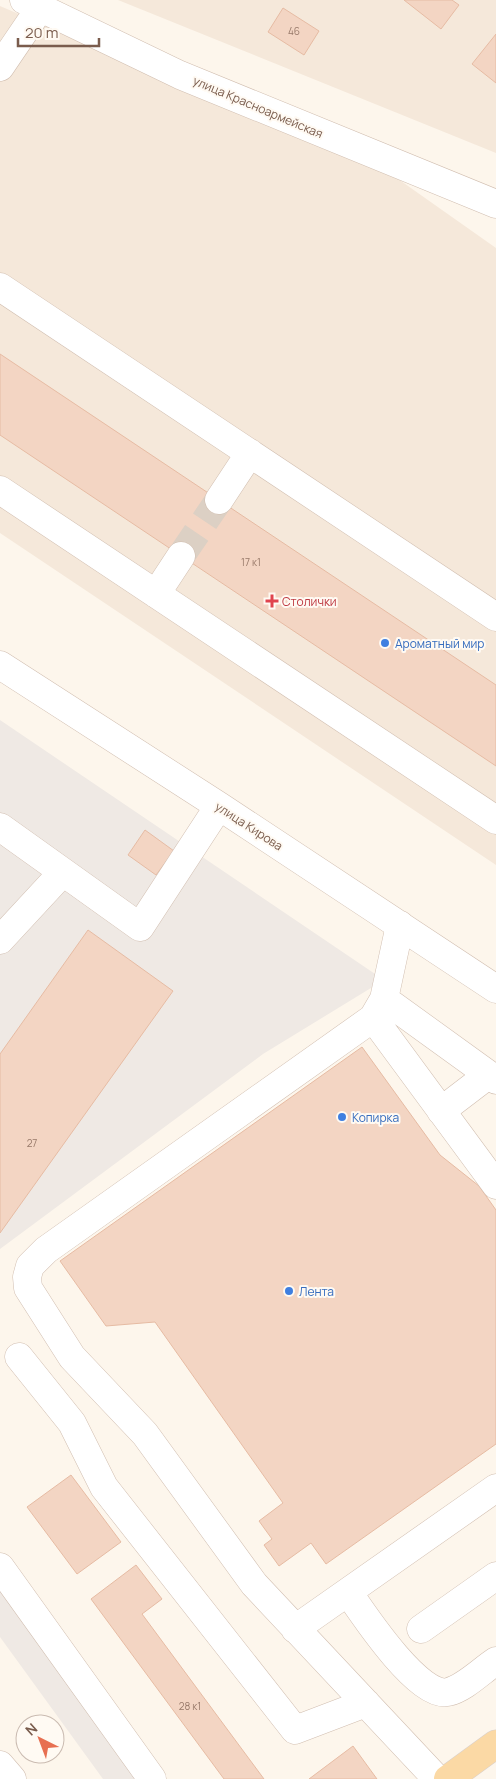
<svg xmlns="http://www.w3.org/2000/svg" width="496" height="1779" font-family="Manrope,sans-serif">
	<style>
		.residential { fill: #f5e8da }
		.industrial { fill: #efe9e4 }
		.building { fill: #f3d5c3; stroke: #e6bba3 }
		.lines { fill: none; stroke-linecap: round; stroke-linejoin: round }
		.minor-tunnel { stroke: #dcd0c4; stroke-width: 28; stroke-dasharray: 28 14; stroke-linecap: butt }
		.minor-casing { stroke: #d1beb0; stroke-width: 29 }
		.major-casing { stroke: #dad1cd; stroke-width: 29 }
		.minor { stroke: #fff; stroke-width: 28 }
		.major { stroke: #fbd9a5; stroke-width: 28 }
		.health-dot { fill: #e0444e; stroke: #fffaf3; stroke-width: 2 }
		.shop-dot { fill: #3f7fe0; stroke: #fffaf3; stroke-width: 2 }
		.labels { text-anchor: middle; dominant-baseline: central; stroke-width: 4; stroke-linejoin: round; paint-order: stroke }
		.number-label { font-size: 10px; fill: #987a6a }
		.street-label { font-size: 12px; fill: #7a5c4d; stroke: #fffaf3 }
		.health-label { font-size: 12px; fill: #be3a42; stroke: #fffaf3; text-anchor: start }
		.shop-label { font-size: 12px; fill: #366cbe; stroke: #fffaf3; text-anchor: start }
	</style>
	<rect width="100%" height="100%" fill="#fdf6ec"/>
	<path class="residential" d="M118 0H496V153Z
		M0 6 391 174 496 248V865L0 533Z"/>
	<path class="industrial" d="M0 720 384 980 263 1054 0 1249Z
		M0 1591 137 1779H103L0 1637Z"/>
	<path class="building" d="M404 0H452L459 5 441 29Z
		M283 8 319 31 304 55 268 32Z
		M496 34V83L472 64Z
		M0 354 496 685V766L0 435Z
		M145 830 174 851 156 875 128 855Z
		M88 930 173 991 0 1233V1054Z
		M362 1047 440 1155 479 1186 496 1210V1444L326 1564 311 1543 279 1566 264 1545 272 1539 259 1521 283 1503 155 1322 106 1326 60 1261Z
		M71 1475 121 1542 77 1574 27 1507Z
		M136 1565 162 1599 142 1614 264 1779H224L91 1599Z
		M353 1746 377 1779H309Z"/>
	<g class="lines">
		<path class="minor-tunnel" d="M181 556 219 500"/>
		<g class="minor-casing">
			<path id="minor" d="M24 0 180 75 496 204
				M0 67 40 8
				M0 287 496 617
				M0 490 496 820
				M219 500 250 453
				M156 594 181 556
				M0 665 219 806 496 989
				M0 827 140 927 219 806
				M400 925 384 999 373 1018 496 1185
				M0 940 63 872
				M384 999 496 1080
				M373 1018 46 1250 30 1266 27 1277 28 1288 72 1357 145 1434 254 1584 437 1779
				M441 1111 488 1075
				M19 1357 72 1423 104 1487 295 1730 366 1703
				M0 1567 152 1779
				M348 1592C363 1614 419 1699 448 1692 465 1688 482 1670 496 1661
				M295 1629 496 1488
				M421 1629 496 1576
				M0 1765 12 1779"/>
		</g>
		<g class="major-casing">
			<path id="major" d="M448 1779 496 1744"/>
		</g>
		<use href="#minor" class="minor"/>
		<use href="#major" class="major"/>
	</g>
	<path class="health-dot" d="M269.5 593.5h5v5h5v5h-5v5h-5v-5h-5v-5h5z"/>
	<g class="shop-dot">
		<circle cx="385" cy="643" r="5"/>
		<circle cx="342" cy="1117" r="5"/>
		<circle cx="289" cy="1291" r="5"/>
	</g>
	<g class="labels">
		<g class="number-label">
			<text x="294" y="31">46</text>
			<text x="251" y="562">17 к1</text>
			<text x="32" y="1143">27</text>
			<text x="190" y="1706">28 к1</text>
		</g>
		<g class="street-label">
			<text transform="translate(258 107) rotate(23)">улица Красноармейская</text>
			<text transform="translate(249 826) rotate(33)">улица Кирова</text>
		</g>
		<g class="health-label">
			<text x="282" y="601">Столички</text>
		</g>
		<g class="shop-label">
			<text x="395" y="643">Ароматный мир</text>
			<text x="352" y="1117">Копирка</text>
			<text x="299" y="1291">Лента</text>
		</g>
	</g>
	<g transform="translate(40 1739) rotate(318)"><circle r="24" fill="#fffaf3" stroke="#cabbb1"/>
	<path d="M0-4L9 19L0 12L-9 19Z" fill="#e76f51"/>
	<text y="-8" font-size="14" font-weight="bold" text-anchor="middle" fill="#7a5c4d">N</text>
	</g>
	<path d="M18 38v8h81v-8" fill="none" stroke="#7a5c4d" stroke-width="2.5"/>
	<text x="25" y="38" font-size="15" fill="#7a5c4d" stroke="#fffaf3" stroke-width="4" paint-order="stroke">20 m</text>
</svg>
